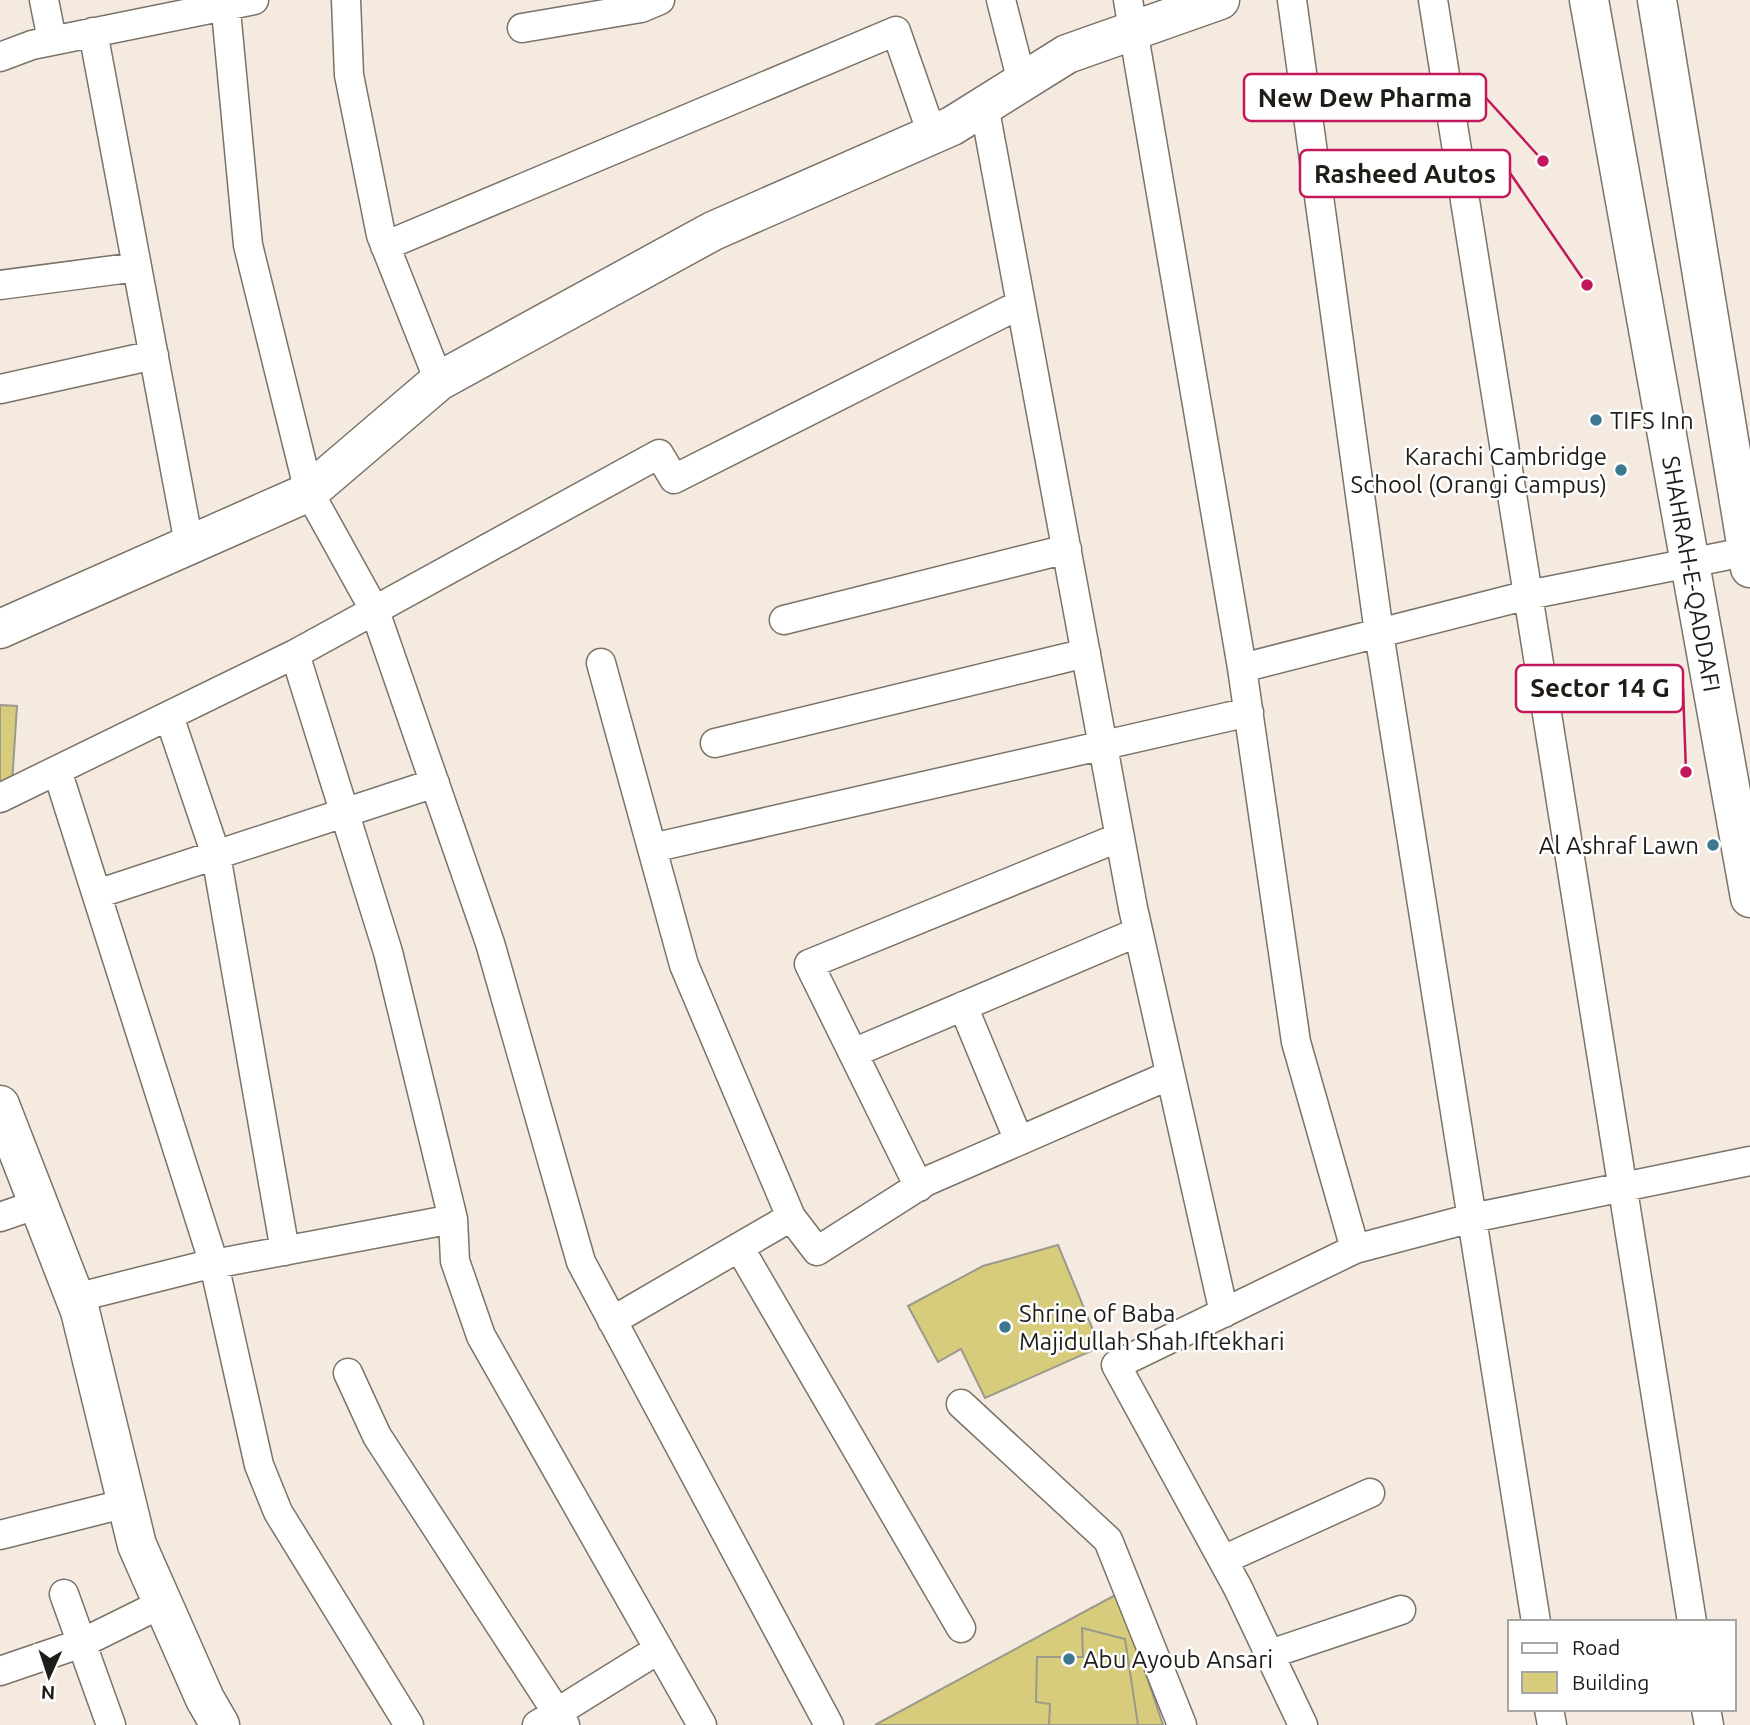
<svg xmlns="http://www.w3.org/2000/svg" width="1750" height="1725" font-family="Ubuntu,sans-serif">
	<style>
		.building { fill: #d6cc7b; stroke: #9a998c; stroke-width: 2 }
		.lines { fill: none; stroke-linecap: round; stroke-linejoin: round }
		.street-casing { stroke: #7b7268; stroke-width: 31 }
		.secondary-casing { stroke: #7b7268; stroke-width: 41 }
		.primary-casing { stroke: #7b7268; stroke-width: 41 }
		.street { stroke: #fff; stroke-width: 28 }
		.secondary { stroke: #fff; stroke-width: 38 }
		.primary { stroke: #fff; stroke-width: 38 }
		.poi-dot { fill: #3c7890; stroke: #fff; stroke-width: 2.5 }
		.labels { text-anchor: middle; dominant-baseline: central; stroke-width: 5; stroke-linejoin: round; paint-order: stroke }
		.poi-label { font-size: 24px; fill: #201d19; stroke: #fff; text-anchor: start }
		.street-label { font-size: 24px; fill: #201d19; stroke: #fff }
		.leader { fill: none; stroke: #c2185b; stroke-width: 2.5 }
		.callout-dot { fill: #c2185b; stroke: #fff; stroke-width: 2.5 }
		.callout { fill: #fff; stroke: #c2185b; stroke-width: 2.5 }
		.callout-label { font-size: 26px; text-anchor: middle; font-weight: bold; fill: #201d19 }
	</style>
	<rect width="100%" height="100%" fill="#f4eadf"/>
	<path class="building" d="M0 705 17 706 12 784 0 783Z
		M1058 1245 1100 1347 985 1398 961 1349 938 1362 908 1306 983 1266Z
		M1119 1593 1163 1725H875Z
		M1082 1628 1125 1639 1138 1725H1049L1050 1704 1036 1702 1037 1657H1083Z"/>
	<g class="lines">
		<g class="street-casing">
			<path id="street" d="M44 0 52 40
				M225 0 248 245 309 492 375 611 490 943 581 1262 829 1725
				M346 0 349 75 381 235 439 381
				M1001 0 1022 82
				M1128 0 1242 668 1296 1042 1355 1249
				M1292 0 1379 633 1536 1622
				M1433 0 1692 1622
				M522 28 641 8 660 0
				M93 32 189 544
				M0 57 32 45 254 0
				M984 105 1133 908 1224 1313
				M385 246 896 31 932 134
				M0 285 137 267
				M0 389 154 355
				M784 620 1067 549
				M295 654 388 952 453 1219 455 1261 481 1336 702 1725
				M601 663 684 965 791 1217
				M1242 668 1528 595 1750 551
				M169 716 216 855 285 1251
				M715 743 1086 653
				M57 770 214 1264 259 1465 278 1512 409 1725
				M0 798 295 654 659 454 674 479 1021 304
				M652 848 1249 712
				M97 894 435 783
				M963 1006 1019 1141
				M853 1053 1138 932
				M919 1187 809 964 1120 837
				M0 1217 38 1204
				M739 1247 961 1628
				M75 1298 198 1267 453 1219
				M612 1321 791 1217 817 1251 927 1181 1170 1075
				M348 1373 377 1436 565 1725
				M961 1404 1108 1540 1182 1725
				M0 1535 127 1503
				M1223 1560 1370 1493
				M64 1594 111 1725
				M1270 1654 1401 1610
				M0 1671 82 1643 163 1603
				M1549 1709 1552 1725
				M1706 1709 1709 1725
				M537 1725 659 1649
				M1303 1725 1238 1588 1116 1365 1355 1249 1472 1218 1750 1161"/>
		</g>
		<g class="secondary-casing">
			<path id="secondary" d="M0 629 309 492 439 381 713 231 952 126 1067 54 1220 0
				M0 1105 80 1311 137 1545 205 1699 220 1725"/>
		</g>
		<g class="primary-casing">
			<g id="primary">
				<path id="s1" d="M1589 0 1750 898"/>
				<path d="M1657 0 1750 568"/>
			</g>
		</g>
		<use href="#street" class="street"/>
		<use href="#secondary" class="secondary"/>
		<use href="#primary" class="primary"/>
	</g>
	<g class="poi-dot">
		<circle cx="1596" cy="420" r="7"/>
		<circle cx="1621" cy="470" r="7"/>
		<circle cx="1713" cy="845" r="7"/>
		<circle cx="1005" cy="1327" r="7"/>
		<circle cx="1069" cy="1659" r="7"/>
	</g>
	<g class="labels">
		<g class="poi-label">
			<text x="1610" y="420">TIFS Inn</text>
			<text x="1607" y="456" text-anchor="end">Karachi Cambridge<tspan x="1607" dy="28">School (Orangi Campus)</tspan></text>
			<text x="1699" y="845" text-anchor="end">Al Ashraf Lawn</text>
			<text x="1019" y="1313">Shrine of Baba<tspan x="1019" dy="28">Majidullah Shah Iftekhari</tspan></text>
			<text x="1083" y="1659">Abu Ayoub Ansari</text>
		</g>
		<g class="street-label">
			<text stroke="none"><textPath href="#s1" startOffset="583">SHAHRAH-E-QADDAFI</textPath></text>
		</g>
	</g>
	<path class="leader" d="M1543 161L1486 98M1587 285L1510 173M1686 772L1683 688"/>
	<g class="callout-dot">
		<circle cx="1543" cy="161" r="7"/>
		<circle cx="1587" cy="285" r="7"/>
		<circle cx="1686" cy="772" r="7"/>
	</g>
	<g class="callout">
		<rect x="1244" y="74" width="242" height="47" rx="7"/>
		<rect x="1300" y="150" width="210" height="47" rx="7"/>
		<rect x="1516" y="665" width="167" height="47" rx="7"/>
	</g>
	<g class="callout-label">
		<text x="1365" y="107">New Dew Pharma</text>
		<text x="1405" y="183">Rasheed Autos</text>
		<text x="1600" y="697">Sector 14 G</text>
	</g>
	<rect x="1508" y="1620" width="228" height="91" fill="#ffffff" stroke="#a6a5a3" stroke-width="2"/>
	<rect x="1522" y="1643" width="35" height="10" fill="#ffffff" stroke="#a6a5a3" stroke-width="2"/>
	<text x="1572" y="1655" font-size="21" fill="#201d19">Road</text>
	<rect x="1522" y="1672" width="35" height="21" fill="#d6cc7b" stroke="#a6a5a3" stroke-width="2"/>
	<text x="1572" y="1690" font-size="21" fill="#201d19">Building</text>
	<g transform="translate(49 1676) rotate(183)" stroke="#ffffff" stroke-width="5" paint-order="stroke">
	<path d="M0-5L12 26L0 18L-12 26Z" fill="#201d19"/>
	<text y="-10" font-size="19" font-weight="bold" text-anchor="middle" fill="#201d19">N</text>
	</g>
</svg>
